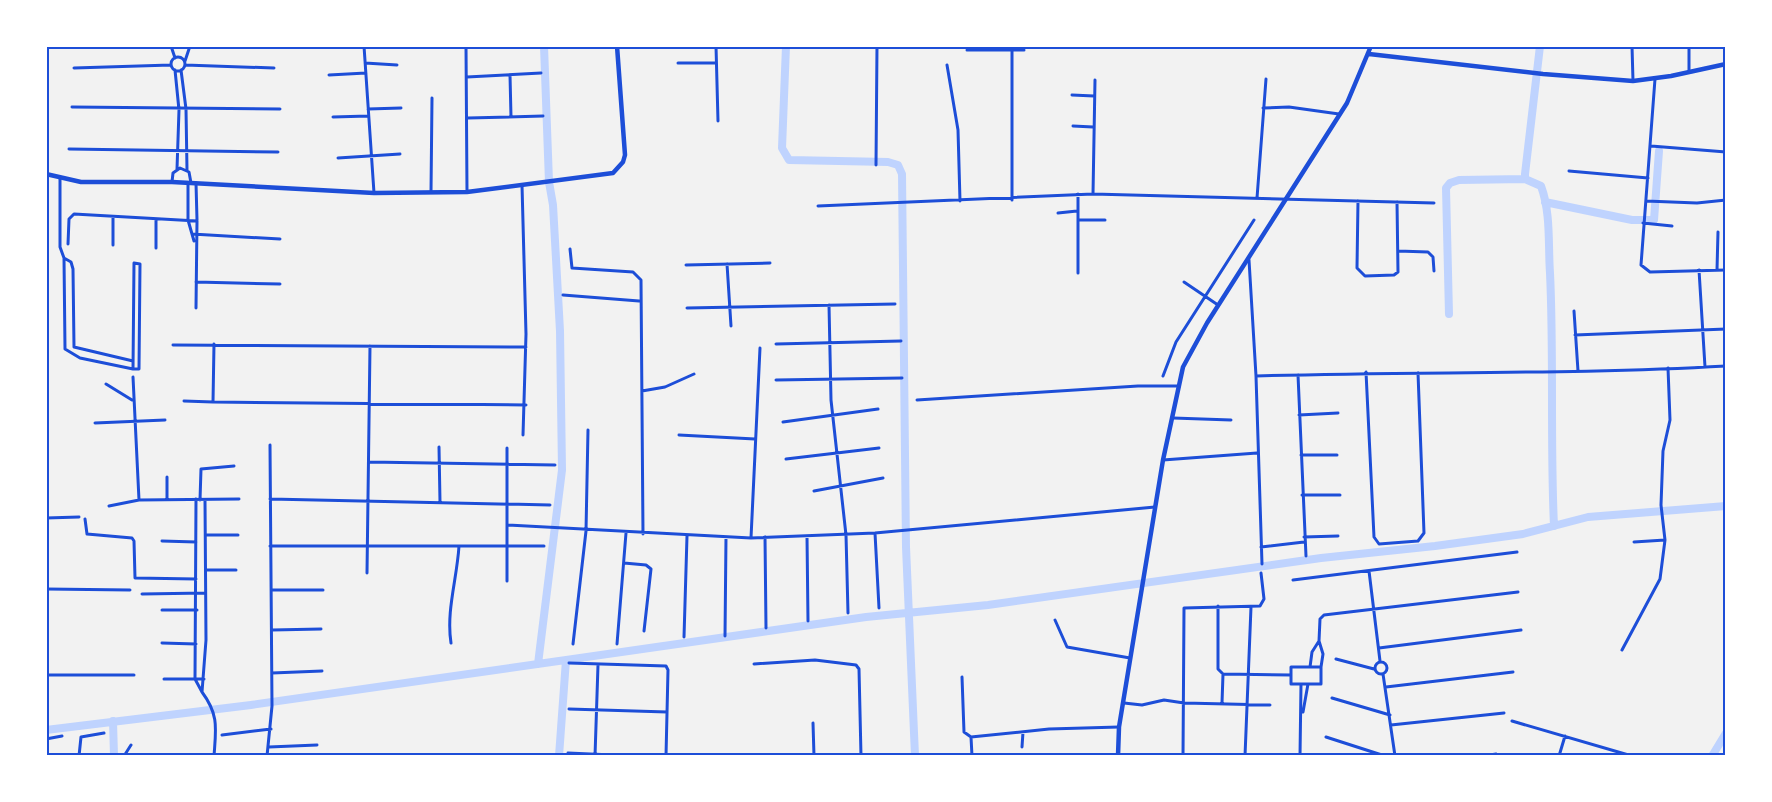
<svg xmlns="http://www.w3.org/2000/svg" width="1772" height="802" font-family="'DM Sans',sans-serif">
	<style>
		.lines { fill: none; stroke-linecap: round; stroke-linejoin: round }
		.canal { stroke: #bfd3fe; stroke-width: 8 }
		.minor { stroke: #1d4ed8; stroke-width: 3 }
		.tertiary { stroke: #1d4ed8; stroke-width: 4.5 }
		.secondary { stroke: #1d4ed8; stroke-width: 4.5 }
		.neatline { fill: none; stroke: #1d4ed8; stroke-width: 2 }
	</style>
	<rect width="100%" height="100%" fill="#f2f2f2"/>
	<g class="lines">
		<path class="canal" d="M786 46 782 148 789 160 888 162 898 165 902 174 906 547 915 756
			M1540 46 1525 174V179L1541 186C1551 213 1548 245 1550 273 1554 357 1550 441 1554 526
			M1545 202 1632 220H1654L1659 151
			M1449 314 1446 188 1450 183 1459 180 1525 179
			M538 664 562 470 560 331 553 205 549 182 544 46
			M113 721 114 756
			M46 730 251 705 866 617 988 605 1321 558 1435 546 1523 534 1588 517 1726 506
			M559 756 566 660
			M1712 756 1726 733"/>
		<path class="minor" d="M171 46 175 58
			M364 46 374 193
			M466 46 467 192
			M716 46 718 121
			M1632 46 1633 81
			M1689 46V72
			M967 50H1024
			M171 64a7 7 0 1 1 14 0a7 7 0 1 1-14 0Z
			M185 61 190 46
			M365 63 397 65
			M678 63H716
			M185 65 274 68
			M947 65 958 130 960 201
			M74 68 171 65
			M175 70 179 110 177 169
			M181 70 186 109 187 170
			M329 75 366 73
			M510 75 511 117
			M467 77 541 73
			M1655 79 1641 265 1650 272 1726 270
			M1072 95 1094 96
			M72 107 280 109
			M1263 108 1289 107 1339 114
			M368 109 401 108
			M333 117 368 116
			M468 118 543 116
			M1073 126 1093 127
			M1651 146 1726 152
			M69 149 278 152
			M338 158 400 154
			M876 165 877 46
			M1569 171 1648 178
			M60 179V247L64 258 65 349 80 358 133 369H139L140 264 134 263 133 369
			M172 182 173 173 180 168 189 172 191 183
			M188 183V220L194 241
			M196 183 197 220
			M522 185 526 334 523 435
			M431 192 432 98
			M1093 194 1095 80
			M1257 198 1266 79
			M1012 200V50
			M1358 201 1357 268 1365 276 1394 275 1398 272 1397 202
			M1646 201 1697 203 1726 200
			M818 206 1093 194 1434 203
			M1058 213 1077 211
			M156 219V248
			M1078 220H1105
			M1643 223 1672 226
			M192 234 280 239
			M68 244 69 219 74 214 197 221 196 308
			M113 245V218
			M570 249 572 268 633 272 641 280 643 534
			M1398 251 1428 252 1433 257 1434 271
			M64 258 71 262 73 269 74 347 133 361
			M1249 260 1256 376 1262 564
			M727 264 731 326
			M686 265 770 263
			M1699 270 1705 367
			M1717 270 1718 232
			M1078 273V194
			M196 282 280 284
			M1184 282 1218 305
			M563 295 639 301
			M829 305 831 400 846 535 848 613
			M687 308 895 304
			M1574 311 1578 371
			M1575 335 1726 329
			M776 344 901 341
			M173 345 526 347
			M1366 372 1374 537 1379 544 1418 541 1424 533 1418 373
			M1298 375 1306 556
			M1163 376 1176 342 1254 220
			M1256 376C1413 371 1569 375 1726 366
			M133 377 139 500 239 499
			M776 380 902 378
			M106 384 132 400
			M642 391 665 387 694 374
			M917 400 1138 386H1177
			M184 401 213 402 214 344
			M213 402 526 405
			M1299 415 1338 413
			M1173 418 1231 420
			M783 422 878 409
			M95 423 165 420
			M679 435 755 439
			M439 447 440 502
			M1301 455H1337
			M786 459 879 448
			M1163 460 1257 453
			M369 462 555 465
			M167 477V499
			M814 491 883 478
			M1302 495H1340
			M196 499 195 679 202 692 206 640 205 500
			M270 499 550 505
			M200 500 201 469 234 466
			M109 506 139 500
			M46 518 79 517
			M85 519 87 534 132 538 134 541 135 578 196 579
			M507 525 751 538 875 533 1155 507
			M875 533 879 608
			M206 535H238
			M807 536 808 621
			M765 537 766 628
			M1304 537 1338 536
			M751 538 760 348
			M162 541 196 542
			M1634 542 1665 540
			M270 546H544
			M1261 547 1304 542
			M624 563 646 565 651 569 644 631
			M206 570H236
			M1369 571 1380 661
			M367 573 370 346
			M1293 580 1517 552
			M507 581V448
			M46 589 130 590
			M272 590H323
			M142 594 205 593
			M1218 606V669L1223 674 1222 703
			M162 610H197
			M1055 620 1067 647 1130 658
			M272 630 321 629
			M725 636 726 537
			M684 637 687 536
			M1319 641 1320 619 1324 615 1518 592
			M162 643 196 644
			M451 643C446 611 457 579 459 546
			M573 644 586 531 588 430
			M617 644 626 533
			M1379 648 1521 630
			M1622 650 1660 579 1665 540 1661 505 1663 451 1670 420 1668 368
			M1336 659 1374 669
			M1375 668a6 6 0 1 1 12 0a6 6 0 1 1-12 0Z
			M569 663 666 666 668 670 666 756
			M754 664 815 660 856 665 859 669 861 756
			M1291 667H1321V684H1291Z
			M1310 667 1312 652 1319 641 1323 654 1321 667
			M272 673 322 671
			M1223 674 1291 675
			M1383 674 1395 756
			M46 675H134
			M962 677 964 732 971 737 1049 729 1119 727
			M164 679H204
			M1386 687 1513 672
			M202 692C219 715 216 728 214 756
			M1332 698 1390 715
			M1124 703 1142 705 1164 700 1184 703 1270 705
			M569 709 667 712
			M1303 712 1308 684
			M1512 721 1632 756
			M813 723 814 756
			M1391 725 1504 713
			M222 735 271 729
			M971 737 972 756
			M1326 737 1385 756
			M46 739 62 736
			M269 747 317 745
			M1022 747 1023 732
			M568 753 635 756
			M79 756 81 737 104 733
			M124 756 131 745
			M267 756 272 706 270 445
			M595 756 598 665
			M1183 756 1184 608 1260 606 1264 599 1261 573
			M1245 756 1251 607
			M1300 756 1301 684
			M1484 756 1496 754
			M1559 756 1565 736"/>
		<path class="tertiary" d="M46 174 81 182H172L374 193 467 192 613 173 623 162 625 155 617 46"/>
		<path class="secondary" d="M1369 54 1543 74 1633 81 1671 76 1726 64
			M1118 756 1119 727 1163 460 1183 367 1207 323 1347 103 1371 46"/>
	</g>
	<rect width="1772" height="802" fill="none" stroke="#ffffff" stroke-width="96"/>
	<rect x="48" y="48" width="1676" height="706" class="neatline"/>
</svg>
